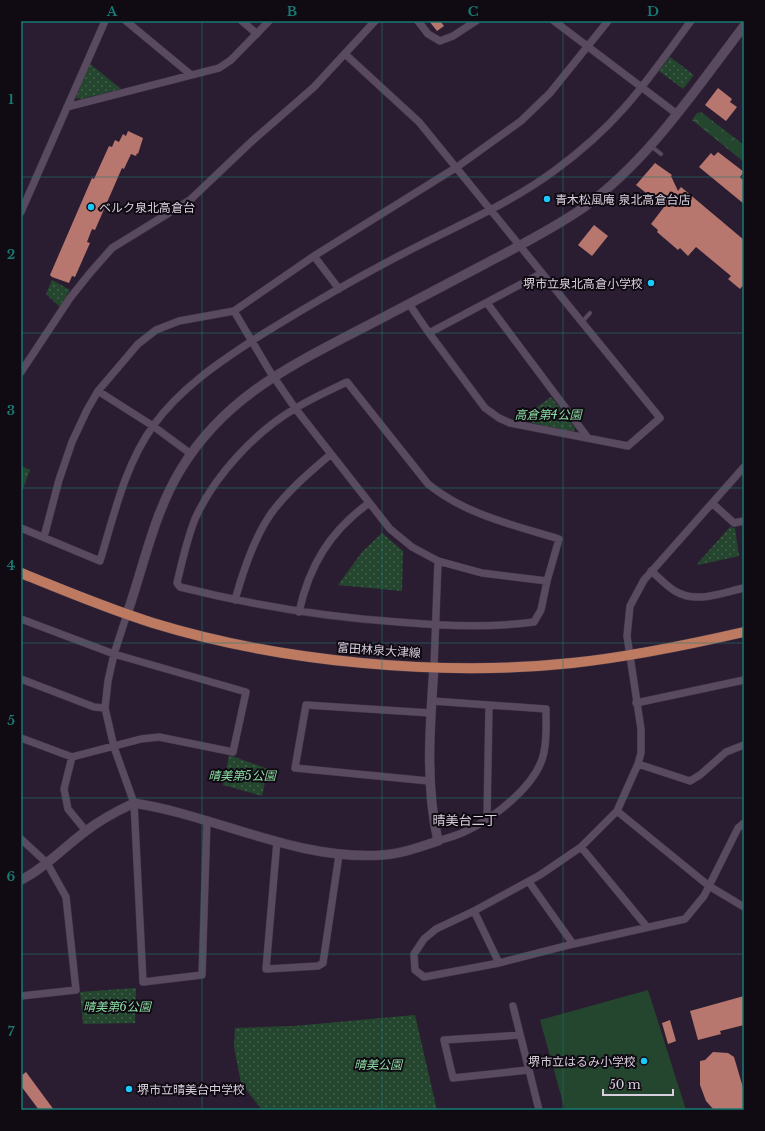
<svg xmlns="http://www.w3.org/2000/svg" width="765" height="1131" font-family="'Libre Baskerville','Noto Sans JP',serif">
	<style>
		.grass { fill: #24462e }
		.forest { fill: url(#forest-crowns) }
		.park { fill: url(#park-dots) }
		.building { fill: #b8776e }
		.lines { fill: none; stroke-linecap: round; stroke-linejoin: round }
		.service-casing { stroke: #423748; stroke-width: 4.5 }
		.minor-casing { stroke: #423748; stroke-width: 8 }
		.tertiary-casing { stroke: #423748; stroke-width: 10 }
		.primary-casing { stroke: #423748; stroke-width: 11 }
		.service { stroke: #594a60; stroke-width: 3.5 }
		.minor { stroke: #594a60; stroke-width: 7 }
		.tertiary { stroke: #594a60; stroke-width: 9 }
		.primary { stroke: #bd7a61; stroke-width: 10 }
		.grid { fill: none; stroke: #197a74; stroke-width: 1; stroke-opacity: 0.55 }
		.poi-dot { fill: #1cc9fc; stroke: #100a13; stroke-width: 1.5 }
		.labels { text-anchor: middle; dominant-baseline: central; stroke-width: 4; stroke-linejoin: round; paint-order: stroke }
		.poi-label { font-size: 12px; fill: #d8cfdd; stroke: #100a13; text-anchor: start }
		.park-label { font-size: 12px; font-style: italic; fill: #8adba1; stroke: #100a13 }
		.street-label { font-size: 12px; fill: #d8cfdd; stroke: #100a13 }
		.neighbourhood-label { font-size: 13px; fill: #d8cfdd; stroke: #100a13 }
		.neatline { fill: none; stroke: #197a74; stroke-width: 1.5 }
		.grid-label { font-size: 13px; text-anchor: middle; font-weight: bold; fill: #197a74 }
	</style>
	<defs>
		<pattern id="forest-crowns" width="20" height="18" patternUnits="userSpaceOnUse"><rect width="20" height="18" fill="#24462e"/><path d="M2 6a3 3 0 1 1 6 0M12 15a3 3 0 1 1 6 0" fill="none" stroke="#43604c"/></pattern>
		<pattern id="park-dots" width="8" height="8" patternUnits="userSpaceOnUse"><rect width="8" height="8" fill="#24462e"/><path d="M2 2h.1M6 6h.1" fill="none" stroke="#43604c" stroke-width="1.8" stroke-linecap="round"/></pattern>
	</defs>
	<rect width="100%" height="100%" fill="#2b1d31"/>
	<path class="grass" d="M648 990 686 1110H565L540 1020Z"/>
	<path class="forest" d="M701 112 744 145V162L692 120 697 113Z"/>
	<path class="park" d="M670 57 694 75 683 89 659 71Z
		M89 63 121 89 81 99 76 98Z
		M52 280 70 290 60 307 46 294Z
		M551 397 575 428 573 432 519 420Z
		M21 466 30 470 21 494Z
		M730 527 735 528 739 556 698 565 697 564Z
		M382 533 403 551 402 591 338 585 362 552Z
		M229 755 268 769 262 796 223 785Z
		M136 988 135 1023 83 1024 80 992Z
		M415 1015 437 1110H262L241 1083 234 1047 235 1028 294 1026Z"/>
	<path class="building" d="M429 21H440L444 26 437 31Z
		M718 88 732 99 730 102 737 107 726 121 705 105Z
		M128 131 143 138 138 154 137 153 136 156 131 154 124 169 122 168 95 230 92 229 87 242 90 243 75 277 72 276 69 283 52 277 50 275 92 178 94 179 109 146 112 147 115 140 119 142 123 134 126 136Z
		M718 152 744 172 740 177 744 181V204L699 167 711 153 714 156Z
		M655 163 672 175 671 176 678 191 681 187 744 240V284L740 289 728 279 731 276 696 247 688 256 680 248 678 250 657 232 658 230 651 224 664 207 636 185Z
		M594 225 608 236 592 256 578 245Z
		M744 996V1025L720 1031 721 1034 698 1040 690 1011Z
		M670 1020 676 1041 668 1044 662 1023Z
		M713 1052 728 1053 734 1057 744 1091V1110H714L706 1101 700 1085V1061L705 1060Z
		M26 1072 54 1110H39L21 1086V1076Z"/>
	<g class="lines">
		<g class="service-casing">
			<path id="service" d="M652 147 661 154
				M582 322 590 313"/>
		</g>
		<g class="minor-casing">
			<path id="minor" d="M126 21 190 74
				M242 21 257 34
				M418 21 428 34 440 41 453 36 476 21
				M554 21 677 114
				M345 54 419 122 660 418 628 446 510 423 499 418 485 408 429 333 542 273
				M67 107 219 68 231 60 269 21
				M21 212 105 21
				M314 256 339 289
				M487 303 588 438
				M409 304 429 333
				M234 311 269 370 295 408 390 529 412 547 438 561 482 573 547 581
				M21 372 70 298 90 273 112 248 190 200 251 142 314 87 375 21
				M347 382 428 484C466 515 514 525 559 539L547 581 541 610 534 622C489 628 443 626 398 622 324 617 252 605 180 587L177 583C182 561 187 539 195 519 214 476 256 431 296 408 312 398 330 390 347 382Z
				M98 391 153 426 191 454
				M744 467 644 580 630 606 627 636 641 729V753L638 764 617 811 581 847 540 875 474 911 436 929 424 939 414 954 415 970 424 977 499 963 569 945 685 919 704 896 738 828 744 823
				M712 503 734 523 744 521
				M21 528 100 561C114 515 125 465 153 426 180 388 222 360 261 335 311 304 363 274 416 247 463 223 512 202 554 171 580 152 604 131 625 107 649 80 669 50 691 21
				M44 537 59 480 72 442 87 410 98 391 138 344 156 330 179 321 234 311 314 256 457 167 521 121 550 93 608 21
				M651 571C659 577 666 586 675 591 696 604 721 593 744 588
				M235 600C243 571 253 540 270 515 287 491 309 473 331 454
				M299 612C309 566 330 531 369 503
				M127 614 114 654 108 681 105 708 114 747 134 803 143 982 202 975 207 820
				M21 619 114 654 246 692 233 752 159 737 141 739 72 757 21 738
				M434 667 438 561
				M21 679 94 707 105 708
				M432 701 546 709C546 723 547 738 544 752 538 785 493 819 464 832 456 836 446 838 438 841
				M636 703 744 680
				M72 757 64 789 68 809 86 831
				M638 764 690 781 700 775 726 752 744 745
				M429 781 295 768 306 705 431 713
				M617 811 709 886 744 907
				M487 818 489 706
				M21 839 47 863 66 897 76 990 21 996
				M277 841 266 969 318 966 323 963 339 855
				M581 847 647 927
				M529 882 573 944
				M474 911 499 963
				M513 1006 539 1110
				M520 1035 444 1040 453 1078 528 1070"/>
		</g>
		<g class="tertiary-casing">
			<path id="tertiary" d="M127 614C144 565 154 513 181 469 223 400 284 369 353 333 396 311 439 288 483 265 517 247 551 230 583 208 649 160 695 90 744 26
				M21 880C45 868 64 847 86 831 100 820 117 811 134 803 217 816 297 861 382 855 401 854 420 847 438 841 425 784 430 725 434 667"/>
		</g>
		<g class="primary-casing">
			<path id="primary" d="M21 573C65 591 108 609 153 623 280 662 441 677 572 663 630 657 687 645 744 632"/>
		</g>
		<use href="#service" class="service"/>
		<use href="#minor" class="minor"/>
		<use href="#tertiary" class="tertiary"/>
		<use href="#primary" class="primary"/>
	</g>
	<path class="grid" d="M202 21V1110M382 21V1110M563 21V1110M21 177H744M21 333H744M21 488H744M21 643H744M21 798H744M21 954H744"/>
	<g class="poi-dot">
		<circle cx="547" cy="199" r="4"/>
		<circle cx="91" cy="207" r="4"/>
		<circle cx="651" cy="283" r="4"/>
		<circle cx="644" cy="1061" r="4"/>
		<circle cx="129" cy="1089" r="4"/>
	</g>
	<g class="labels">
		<g class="poi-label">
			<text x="555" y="199">青木松風庵 泉北高倉台店</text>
			<text x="99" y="207">ベルク泉北高倉台</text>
			<text x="643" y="283" text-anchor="end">堺市立泉北高倉小学校</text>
			<text x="636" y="1061" text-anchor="end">堺市立はるみ小学校</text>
			<text x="137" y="1089">堺市立晴美台中学校</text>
		</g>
		<g class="park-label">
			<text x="548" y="414">高倉第4公園</text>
			<text x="242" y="775">晴美第5公園</text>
			<text x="117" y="1006">晴美第6公園</text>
			<text x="378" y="1064">晴美公園</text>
		</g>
		<g class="street-label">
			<text transform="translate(379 650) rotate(4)">富田林泉大津線</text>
		</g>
		<g class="neighbourhood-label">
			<text x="465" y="820">晴美台二丁</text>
		</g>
	</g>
	<rect width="765" height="1131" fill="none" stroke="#100a13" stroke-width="44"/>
	<path d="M603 1089v6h70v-6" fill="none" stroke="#d8cfdd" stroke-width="2"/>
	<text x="609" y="1089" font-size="12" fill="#d8cfdd" stroke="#100a13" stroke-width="3" paint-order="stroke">50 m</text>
	<rect x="22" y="22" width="721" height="1087" class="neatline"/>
	<g class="grid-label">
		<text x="112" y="16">A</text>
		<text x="292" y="16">B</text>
		<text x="473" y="16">C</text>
		<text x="653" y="16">D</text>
		<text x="11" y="104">1</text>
		<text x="11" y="259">2</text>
		<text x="11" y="415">3</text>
		<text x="11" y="570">4</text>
		<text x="11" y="725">5</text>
		<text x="11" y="881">6</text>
		<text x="11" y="1036">7</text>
	</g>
</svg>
